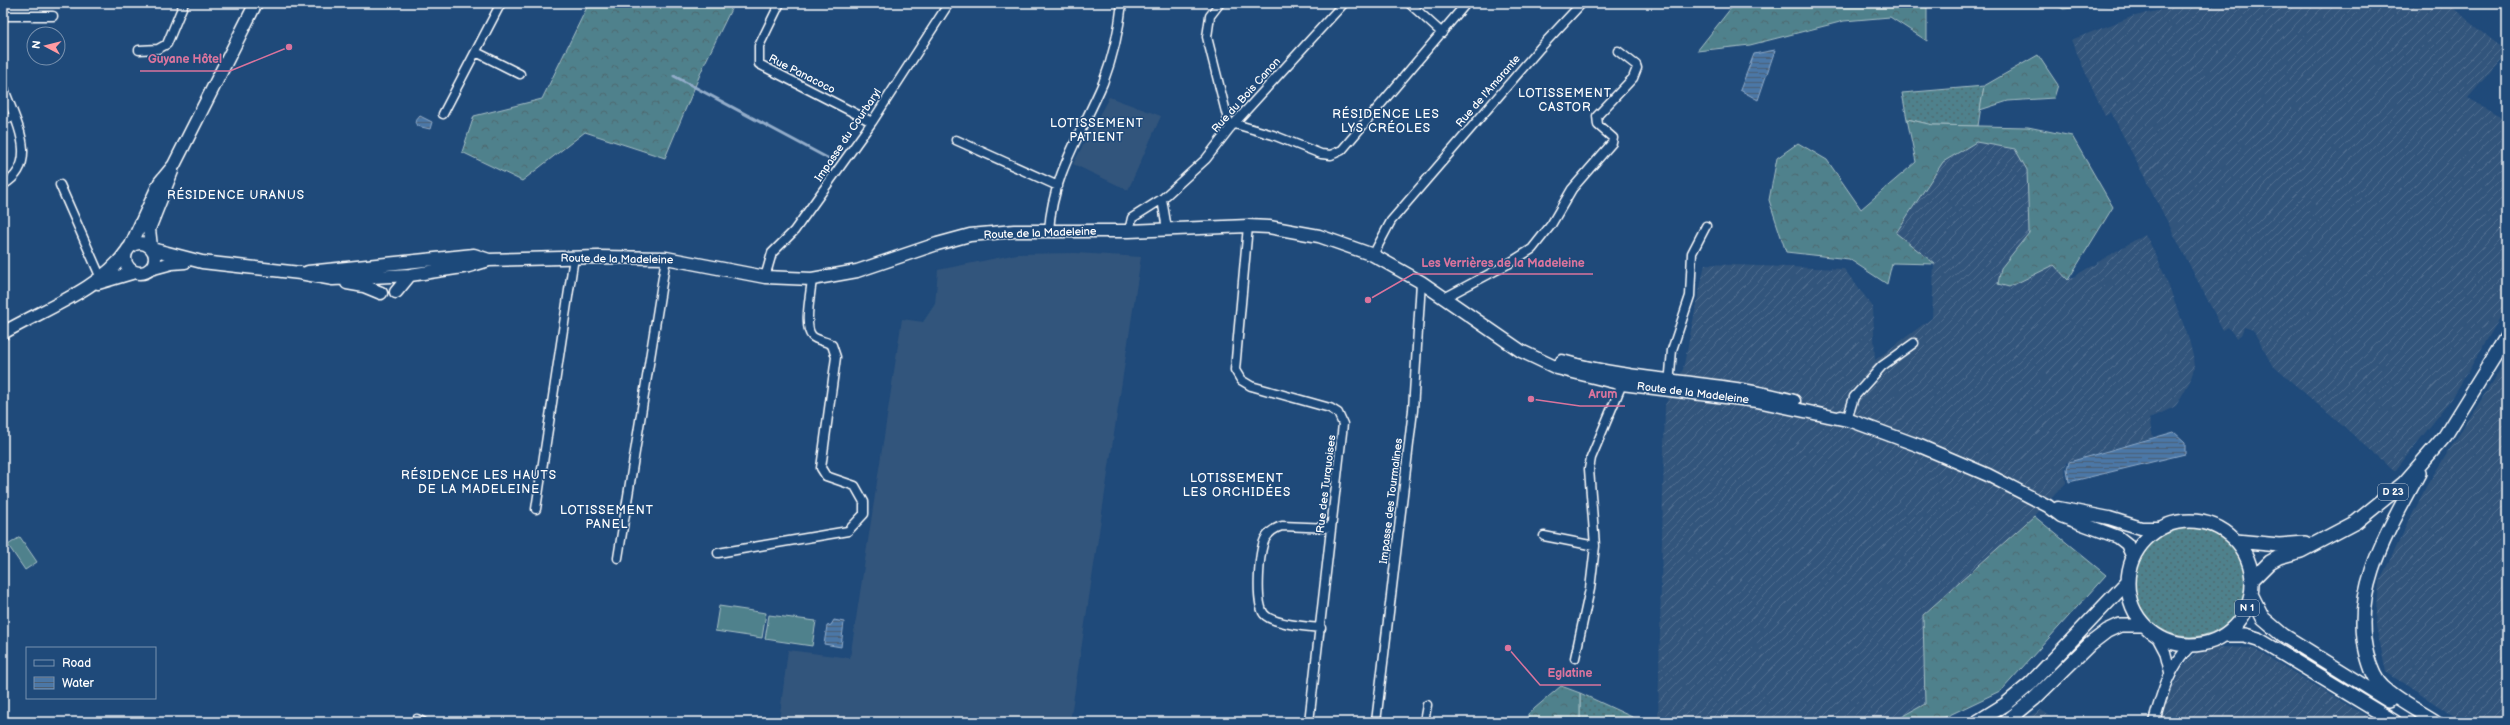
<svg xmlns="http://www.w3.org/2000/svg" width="2510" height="725" font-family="'Balsamiq Sans',sans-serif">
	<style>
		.built { fill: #32557c }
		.industrial { fill: url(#industrial-furrows) }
		.grass { fill: url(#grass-dots); stroke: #a8c0c6 }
		.forest { fill: url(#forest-crowns); stroke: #a8c0c6 }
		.pitch { fill: #50818c; stroke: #a8c0c6 }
		.water { fill: url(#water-rules); stroke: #93adca }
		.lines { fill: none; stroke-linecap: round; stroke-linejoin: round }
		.stream { stroke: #93adca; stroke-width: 3 }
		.minor-casing { stroke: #fff; stroke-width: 11 }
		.tertiary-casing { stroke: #fff; stroke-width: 13 }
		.secondary-casing { stroke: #fff; stroke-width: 15 }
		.primary-casing { stroke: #fff; stroke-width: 16 }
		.minor { stroke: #1f4a7a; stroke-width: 8 }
		.tertiary { stroke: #1f4a7a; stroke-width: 10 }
		.secondary { stroke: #1f4a7a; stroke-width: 12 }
		.primary { stroke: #1f4a7a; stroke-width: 13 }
		.labels { text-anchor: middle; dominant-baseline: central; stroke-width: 3; stroke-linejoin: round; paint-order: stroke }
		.shield { fill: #1f4a7a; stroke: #bcc9d7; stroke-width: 1 }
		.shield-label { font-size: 10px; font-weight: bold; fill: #fff }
		.street-label { font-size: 11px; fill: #fff; stroke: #1f4a7a }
		.neighbourhood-label { font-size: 12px; letter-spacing: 1px; fill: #fff; stroke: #1f4a7a }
		.leader { fill: none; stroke: #da749d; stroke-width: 1.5 }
		.callout-dot { fill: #da749d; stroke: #1f4a7a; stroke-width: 1.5 }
		.callout-label { font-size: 12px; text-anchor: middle; font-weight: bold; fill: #da749d; stroke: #1f4a7a; stroke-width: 3; stroke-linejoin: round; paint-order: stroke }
	</style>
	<defs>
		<pattern id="industrial-furrows" width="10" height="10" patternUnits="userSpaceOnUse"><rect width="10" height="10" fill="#32557c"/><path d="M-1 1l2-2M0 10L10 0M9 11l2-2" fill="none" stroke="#516e90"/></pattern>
		<pattern id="grass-dots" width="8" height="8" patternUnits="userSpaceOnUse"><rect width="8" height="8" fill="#50818c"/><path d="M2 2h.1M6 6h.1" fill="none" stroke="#4e696f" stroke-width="1.8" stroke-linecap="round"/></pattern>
		<pattern id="forest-crowns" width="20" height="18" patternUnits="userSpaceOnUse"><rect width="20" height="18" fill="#50818c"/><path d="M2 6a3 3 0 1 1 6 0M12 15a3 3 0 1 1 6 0" fill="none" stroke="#4e696f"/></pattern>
		<pattern id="water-rules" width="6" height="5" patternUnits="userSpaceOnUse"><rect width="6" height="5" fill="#4b77a6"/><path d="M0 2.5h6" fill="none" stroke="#4c5f74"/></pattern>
	</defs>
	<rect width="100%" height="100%" fill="#1f4a7a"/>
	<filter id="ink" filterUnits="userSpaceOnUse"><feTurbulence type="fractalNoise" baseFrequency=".025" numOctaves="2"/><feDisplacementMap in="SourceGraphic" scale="8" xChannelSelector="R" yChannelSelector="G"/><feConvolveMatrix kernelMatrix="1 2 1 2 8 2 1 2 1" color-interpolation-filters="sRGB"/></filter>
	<g filter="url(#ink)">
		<path class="built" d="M1109 97 1161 116 1128 190 1073 164Z
			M1076 253 1141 257 1070 722H779L788 650 850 658 902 319 923 322 935 304 938 270 1017 254Z"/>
		<path class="industrial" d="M2191 3H2447L2507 52 2468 98 2507 120V306L2451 400 2395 471 2272 365 2253 330 2244 327 2241 335 2236 338 2228 327 2223 330 2111 112 2105 116 2071 40 2131 17Z
			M1976 142 2015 149 2027 169 2029 233 2001 268 1998 284 2009 287 2054 264 2068 280 2145 234 2158 259 2188 336 2193 356 2194 369 2190 381 2176 406 2149 419 2153 437 2067 462 2065 468 2066 483 2034 516 1923 615 1925 704 1893 722H1658L1665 405 1683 369 1705 264 1844 269 1873 307 1875 360 1932 318 1934 264 1896 233 1943 162Z
			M2507 359V722H2463L2386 672 2376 626 2379 582 2427 485Z
			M2218 647 2253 648 2376 722H2153L2188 659 2197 652Z
			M2040 710 2058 722H2021Z"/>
		<path class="grass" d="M1984 86 1978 126 1933 125 1907 119 1902 93Z
			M2134 581a56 56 0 1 1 112 0a56 56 0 1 1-112 0Z
			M1580 693 1643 722H1580Z"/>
		<path class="forest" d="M589 3H734L704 65 665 158 585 132 522 181 462 152 474 116 542 99Z
			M1735 3H1927V41L1890 17 1844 21 1750 45 1697 51Z
			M2053 3H2124L2063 9Z
			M2038 55 2058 85 2054 98 2008 101 1980 110 1984 86Z
			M1907 119 1933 125 2028 127 2072 136 2113 207 2068 280 2054 265 2009 287 1998 284 2001 268 2029 233 2027 170 2015 149 1976 142 1943 162 1896 233 1935 264 1892 263 1887 284 1849 259 1786 252 1769 200 1777 158 1798 143 1827 160 1861 209 1916 162Z
			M2034 516 2106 575 2002 690 1935 722H1893L1925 704 1923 615Z
			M1561 686 1580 693V722H1528V714Z"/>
		<path class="pitch" d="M20 537 37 562 25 570 8 545Z
			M719 606 766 613 762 638 715 631Z
			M769 615 816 621 812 646 765 639Z"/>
		<path class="water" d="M1775 50 1758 100 1740 90 1754 54Z
			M420 116 432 122 430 129 417 126 415 122Z
			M2174 432 2185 442V454L2069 482 2067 469 2069 462Z
			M834 620 844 622 841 647 824 644 827 626 831 625Z"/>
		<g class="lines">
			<path class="stream" d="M674 76 833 161"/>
			<g class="minor-casing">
				<path id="minor" d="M780 3 759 46V64L872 122
					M1220 3 1210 16 1207 37 1230 128
					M1409 3 1442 33
					M3 16H53
					M139 50 158 49 167 44 184 3
					M476 52 520 74
					M3 86C14 119 42 163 3 185
					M443 114 501 3
					M3 121 13 116
					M1235 124 1273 135 1321 154 1331 155 1342 150 1464 6
					M956 140 1058 186
					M60 185 100 276
					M1162 199 1167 229
					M1248 226 1235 370 1241 380 1251 386 1330 408 1338 413 1343 424 1309 722
					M1049 231C1052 176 1082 132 1103 83 1113 57 1119 31 1122 3
					M1129 231 1132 218 1162 199 1206 159 1230 128 1344 3
					M1373 255 1391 221 1540 48 1582 3
					M765 277 772 253 794 231 872 122 949 3
					M1444 298 1508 264 1532 249 1551 225 1572 189 1612 143 1613 138 1598 125 1597 116 1633 78 1637 68 1636 65 1618 51
					M1669 385 1672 350 1690 296 1692 253 1706 226
					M1847 420 1854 397 1882 366 1914 343
					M536 509 574 257
					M1544 536 1595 546
					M718 553 848 531 864 514V502L855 486 826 476 821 468 836 357 832 345C827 341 817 341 812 336 803 327 811 292 812 279
					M618 558 666 258
					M1321 628C1308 627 1272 624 1264 614 1255 602 1259 552 1265 539 1269 532 1275 528 1282 526L1331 528
					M1575 658 1590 589 1595 546 1589 469 1591 458 1622 384
					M417 719 423 722
					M1376 722 1413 410 1421 282
					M1424 722 1427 705"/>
			</g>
			<g class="tertiary-casing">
				<path id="tertiary" d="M2156 635 2165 652 2170 672
					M2154 722C2162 693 2169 667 2191 645"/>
			</g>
			<g class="secondary-casing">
				<path id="secondary" d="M125 258a15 15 0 1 1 30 0a15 15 0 1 1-30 0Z
					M131 245 160 182 174 165 256 3
					M151 247 149 229 172 171
					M152 249 202 262 300 273 333 279 410 275 469 266 489 260 598 257 666 258 765 277 812 279 857 271 937 244 970 235 1014 231H1129L1248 226 1269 227 1319 236 1373 255 1421 282 1521 351 1557 368 1622 384 1757 401 1847 420
					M150 269 172 263 185 262
					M308 272 474 255 489 260
					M98 283 135 272
					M347 283 364 286 381 293
					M396 292 410 275
					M3 333C40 311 102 288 126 252
					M1562 361C1638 383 1718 380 1794 401
					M1841 417 1920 446 1988 475 2048 506 2061 516 2118 537 2127 544 2133 558
					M2058 508 2109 518 2141 528H2160"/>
			</g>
			<g class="primary-casing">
				<path id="primary" d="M2419 473C2390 528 2350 589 2367 655 2370 666 2374 679 2383 687 2398 701 2419 711 2436 722
					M2128 583a62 62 0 1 1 124 0a62 62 0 1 1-124 0Z
					M2236 541 2279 545 2306 543
					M2252 580 2270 562 2279 557 2301 551 2356 522 2404 483 2445 436 2507 336
					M2251 594 2263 618 2283 635 2389 701
					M2224 635H2245L2258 639 2395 722
					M1977 722 2006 704 2030 684 2128 581
					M2006 722 2034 699 2090 644 2107 631 2120 625H2144"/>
			</g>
			<use href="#minor" class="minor"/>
			<use href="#tertiary" class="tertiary"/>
			<use href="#secondary" class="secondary"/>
			<use href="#primary" class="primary"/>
		</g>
	</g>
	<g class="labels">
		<g class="shield">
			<rect x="2378" y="484" width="30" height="16" rx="3"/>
			<rect x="2235" y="600" width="24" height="16" rx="3"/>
		</g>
		<g class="shield-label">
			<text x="2393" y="492">D 23</text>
			<text x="2247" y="608">N 1</text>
		</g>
		<g class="street-label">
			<text transform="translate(802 74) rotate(27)">Rue Panacoco</text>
			<text transform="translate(1488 91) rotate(-49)">Rue de l'Amarante</text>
			<text transform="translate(1246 95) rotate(-48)">Rue du Bois Canon</text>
			<text transform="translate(848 135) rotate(-56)">Impasse du Courbaryl</text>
			<text transform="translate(1040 233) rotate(-2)">Route de la Madeleine</text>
			<text transform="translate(617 259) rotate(1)">Route de la Madeleine</text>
			<text transform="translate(1693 393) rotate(7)">Route de la Madeleine</text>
			<text transform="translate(1326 484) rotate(-83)">Rue des Turquoises</text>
			<text transform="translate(1391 501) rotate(-83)">Impasse des Tourmalines</text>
		</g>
		<g class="neighbourhood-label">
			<text x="1565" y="93">LOTISSEMENT<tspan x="1565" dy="14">CASTOR</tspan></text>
			<text x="1386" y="114">RÉSIDENCE LES<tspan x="1386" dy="14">LYS CRÉOLES</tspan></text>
			<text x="1097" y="123">LOTISSEMENT<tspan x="1097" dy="14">PATIENT</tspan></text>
			<text x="236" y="195">RÉSIDENCE URANUS</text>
			<text x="479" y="475">RÉSIDENCE LES HAUTS<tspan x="479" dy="14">DE LA MADELEINE</tspan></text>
			<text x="1237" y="478">LOTISSEMENT<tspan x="1237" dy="14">LES ORCHIDÉES</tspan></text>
			<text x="607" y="510">LOTISSEMENT<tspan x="607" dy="14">PANEL</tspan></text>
		</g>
	</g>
	<path class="leader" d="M289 47L230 71H140M1368 300L1413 274H1593M1531 399L1580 406H1625M1508 648L1540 685H1601"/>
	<g class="callout-dot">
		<circle cx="289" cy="47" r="4"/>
		<circle cx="1368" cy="300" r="4"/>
		<circle cx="1531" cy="399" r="4"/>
		<circle cx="1508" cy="648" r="4"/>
	</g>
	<g class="callout-label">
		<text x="185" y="63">Guyane Hôtel</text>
		<text x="1503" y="267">Les Verrières de la Madeleine</text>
		<text x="1603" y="398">Arum</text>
		<text x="1570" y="677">Eglatine</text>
	</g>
	<rect width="2510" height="725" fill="none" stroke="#1f4a7a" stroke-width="16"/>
	<rect x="8" y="8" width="2494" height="709" fill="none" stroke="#fff" stroke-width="1.5" filter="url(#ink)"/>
	<rect x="26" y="647" width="130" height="52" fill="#1f4a7a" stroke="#7992af"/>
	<rect x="34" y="660" width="20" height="6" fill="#1f4a7a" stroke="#7992af"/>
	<text x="62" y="667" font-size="12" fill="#ffffff">Road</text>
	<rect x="34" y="677" width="20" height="12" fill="url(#water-rules)" stroke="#7992af"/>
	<text x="62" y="687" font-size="12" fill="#ffffff">Water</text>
	<g transform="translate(46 46) rotate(277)"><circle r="19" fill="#1f4a7a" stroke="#7992af"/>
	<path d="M0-3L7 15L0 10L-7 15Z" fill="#ff9aa2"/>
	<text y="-6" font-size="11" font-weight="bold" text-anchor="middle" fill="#ffffff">N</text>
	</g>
</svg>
